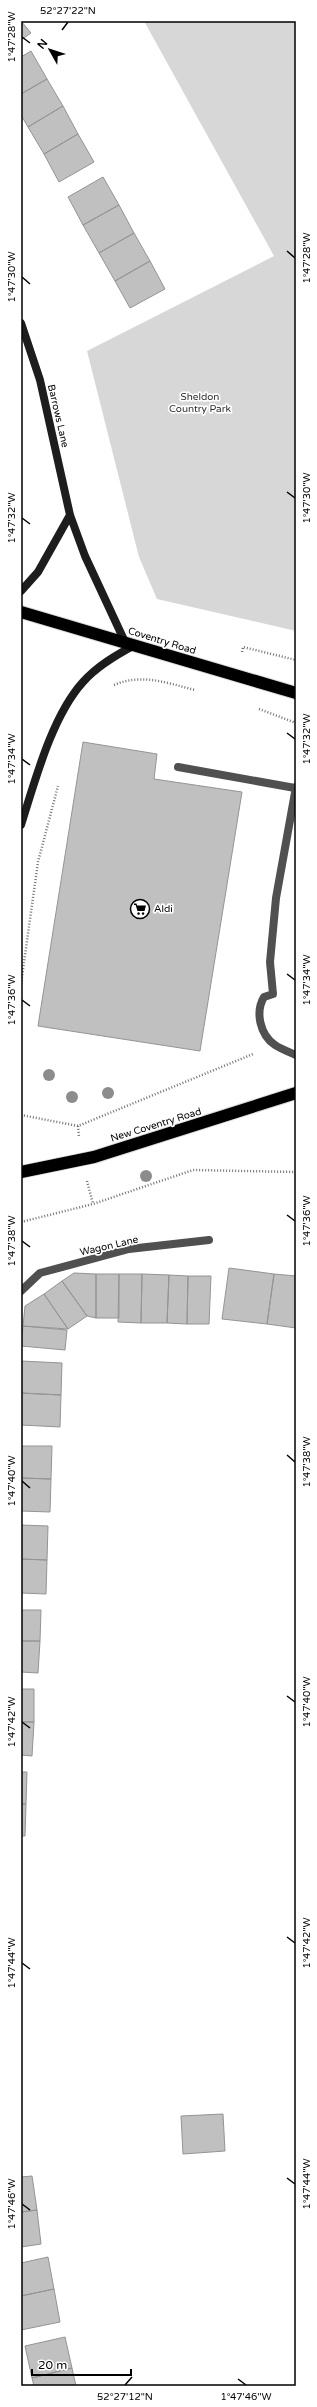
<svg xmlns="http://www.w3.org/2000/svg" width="317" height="2407" font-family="'Varela Round',sans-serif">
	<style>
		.green { fill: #d7d7d7 }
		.building { fill: #c0c0c0; stroke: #949494 }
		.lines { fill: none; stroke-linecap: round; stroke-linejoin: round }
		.highway-casing { stroke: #dbdbdb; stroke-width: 14 }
		.path { stroke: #727272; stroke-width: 2.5; stroke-dasharray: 1 2; stroke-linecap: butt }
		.lane { stroke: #505050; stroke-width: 8 }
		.street { stroke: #505050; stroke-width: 8 }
		.secondary { stroke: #1d1d1d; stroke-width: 8 }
		.highway { stroke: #000; stroke-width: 12 }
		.tree { fill: #8c8c8c }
		.ticks { fill: none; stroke: #000; stroke-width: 1.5 }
		.labels { text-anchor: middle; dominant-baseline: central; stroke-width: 3.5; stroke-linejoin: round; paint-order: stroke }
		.park-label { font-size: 10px; fill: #2e2e2e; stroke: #fff }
		.street-label { font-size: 10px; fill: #000; stroke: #fff }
		.poi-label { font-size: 10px; fill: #000; stroke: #fff; text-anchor: start }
		.neatline { fill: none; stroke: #000; stroke-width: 1.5 }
		.ticks-label { font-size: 10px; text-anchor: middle; fill: #000 }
	</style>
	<rect width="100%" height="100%" fill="#fff"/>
	<path class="green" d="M144 21H296V631L157 599 139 557 87 351 274 256Z"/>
	<path class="building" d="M21 21 31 33 21 40Z
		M31 51 47 79 21 94V57Z
		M47 79 63 106 28 127 21 115V94Z
		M63 106 78 134 44 154 28 127Z
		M78 134 94 162 59 182 44 154Z
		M103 177 119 205 83 225 68 197Z
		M119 205 134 233 99 253 83 225Z
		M134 233 150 261 115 281 99 253Z
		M150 261 165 289 130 308 115 281Z
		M83 742 157 754 154 779 242 792 200 1051 38 1026Z
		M229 1268 274 1274 267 1324 222 1319Z
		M74 1273 96 1274V1318L87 1316 62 1281Z
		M96 1274H119V1318H96Z
		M119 1274H142L141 1323 118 1322Z
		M142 1274 169 1275 167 1323H141Z
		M274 1274 296 1276V1328L267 1324Z
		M169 1275 188 1276 187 1324 167 1323Z
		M188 1276H211L209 1324H187Z
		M62 1281 87 1316 68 1329 44 1294Z
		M44 1294 68 1329 23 1326 25 1306Z
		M23 1326 67 1330 65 1350 21 1346Z
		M21 1361 62 1363 61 1395 21 1393Z
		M21 1393 61 1395 60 1427 21 1425Z
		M21 1446H52L51 1479 21 1478Z
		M21 1478 51 1479 50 1512 21 1511Z
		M21 1525 48 1526 47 1560 21 1559Z
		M21 1559 47 1560 46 1594 21 1593Z
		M21 1610H41L40 1641H21Z
		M21 1641H40L38 1673 21 1672Z
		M21 1689H34V1722H21Z
		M21 1722H34L32 1756 21 1755Z
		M21 1772H27L26 1804H21Z
		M21 1804H26L25 1836H21Z
		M223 2114 225 2151 183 2154 181 2116Z
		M32 2176 37 2210 21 2212V2177Z
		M37 2210 41 2244 21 2247V2212Z
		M48 2257 54 2289 21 2296V2263Z
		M54 2289 60 2322 21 2330V2296Z
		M65 2337 72 2368 32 2378 25 2346Z
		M72 2368 76 2386H34L32 2378Z"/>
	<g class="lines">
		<g class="highway-casing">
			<path id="highway" d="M21 612 296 693
				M21 1172 94 1157 296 1093"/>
		</g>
		<path class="path" d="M242 652 243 647 296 660
			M114 685C142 673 167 683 195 690
			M259 709 296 723
			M21 984 38 862 58 786
			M21 1115 78 1126 253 1054
			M78 1126 79 1137
			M87 1181 93 1204
			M21 1222 93 1204 193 1170 296 1172"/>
		<path class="lane" d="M178 767 295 788
			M296 787 276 898 270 962 273 994 264 997C255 1012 260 1035 275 1045 281 1049 289 1052 296 1055"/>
		<path class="street" d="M21 1291 40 1273 129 1249 209 1240"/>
		<path class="secondary" d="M21 323 40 380 70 515 85 556 125 642
			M21 591 38 572 70 515
			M21 825C35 781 52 716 83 682 97 666 116 655 135 645"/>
		<use href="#highway" class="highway"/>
	</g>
	<g class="tree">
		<circle cx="49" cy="1075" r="6"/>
		<circle cx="108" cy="1093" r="6"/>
		<circle cx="72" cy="1097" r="6"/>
		<circle cx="146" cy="1176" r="6"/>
	</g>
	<path class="ticks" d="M62 30 68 22M22 37 30 43M287 251 295 258M22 277 30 284M287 492 295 498M22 518 30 524M287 733 295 739M22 759 30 765M287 974 295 980M22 1000 30 1006M287 1215 295 1221M22 1241 30 1247M287 1455 295 1462M22 1481 30 1488M287 1696 295 1702M22 1722 30 1728M287 1937 295 1943M22 1963 30 1969M287 2178 295 2184M22 2204 30 2210M238 2379 246 2385M125 2385 132 2377"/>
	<defs>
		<g id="supermarket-ring" transform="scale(1)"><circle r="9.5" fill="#fff" stroke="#000" stroke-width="1.5"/><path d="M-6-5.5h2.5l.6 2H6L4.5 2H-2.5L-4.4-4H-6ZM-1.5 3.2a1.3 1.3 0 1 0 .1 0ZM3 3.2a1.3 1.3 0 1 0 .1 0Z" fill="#000"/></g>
	</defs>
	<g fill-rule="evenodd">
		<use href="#supermarket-ring" x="140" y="909"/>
	</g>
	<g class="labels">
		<g class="park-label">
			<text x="200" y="397">Sheldon<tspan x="200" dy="12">Country Park</tspan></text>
		</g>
		<g class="street-label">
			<text transform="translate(58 416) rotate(77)">Barrows Lane</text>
			<text transform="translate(162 641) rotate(17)">Coventry Road</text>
			<text transform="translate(156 1125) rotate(-17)">New Coventry Road</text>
			<text transform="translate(109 1246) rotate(-13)">Wagon Lane</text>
		</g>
		<g class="poi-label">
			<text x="154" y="909">Aldi</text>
		</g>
	</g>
	<rect width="317" height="2407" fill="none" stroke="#ffffff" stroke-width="44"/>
	<g transform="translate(50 50) rotate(309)" stroke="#ffffff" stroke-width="3" paint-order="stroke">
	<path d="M0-3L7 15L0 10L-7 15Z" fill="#000000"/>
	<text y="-6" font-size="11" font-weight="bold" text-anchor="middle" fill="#000000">N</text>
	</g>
	<path d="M32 2369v6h99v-6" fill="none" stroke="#000000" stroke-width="2"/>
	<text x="38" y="2369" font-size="12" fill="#000000" stroke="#ffffff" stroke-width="3" paint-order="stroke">20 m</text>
	<rect x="22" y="22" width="273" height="2363" class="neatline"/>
	<g class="ticks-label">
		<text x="68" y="14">52°27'22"N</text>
		<text transform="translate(11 37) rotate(-90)" y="4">1°47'28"W</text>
		<text transform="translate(306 258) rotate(-90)" y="4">1°47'28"W</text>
		<text transform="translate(11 277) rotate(-90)" y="4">1°47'30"W</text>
		<text transform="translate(306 498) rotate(-90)" y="4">1°47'30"W</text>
		<text transform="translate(11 518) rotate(-90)" y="4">1°47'32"W</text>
		<text transform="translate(306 739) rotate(-90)" y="4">1°47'32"W</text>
		<text transform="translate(11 759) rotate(-90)" y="4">1°47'34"W</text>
		<text transform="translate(306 980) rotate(-90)" y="4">1°47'34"W</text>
		<text transform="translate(11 1000) rotate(-90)" y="4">1°47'36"W</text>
		<text transform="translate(306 1221) rotate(-90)" y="4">1°47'36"W</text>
		<text transform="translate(11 1241) rotate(-90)" y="4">1°47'38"W</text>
		<text transform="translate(306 1462) rotate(-90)" y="4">1°47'38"W</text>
		<text transform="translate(11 1481) rotate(-90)" y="4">1°47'40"W</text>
		<text transform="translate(306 1702) rotate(-90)" y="4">1°47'40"W</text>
		<text transform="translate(11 1722) rotate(-90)" y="4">1°47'42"W</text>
		<text transform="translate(306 1943) rotate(-90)" y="4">1°47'42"W</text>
		<text transform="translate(11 1963) rotate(-90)" y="4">1°47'44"W</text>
		<text transform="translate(306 2184) rotate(-90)" y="4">1°47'44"W</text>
		<text transform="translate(11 2204) rotate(-90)" y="4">1°47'46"W</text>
		<text x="125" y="2400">52°27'12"N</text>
		<text x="246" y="2400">1°47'46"W</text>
	</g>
</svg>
